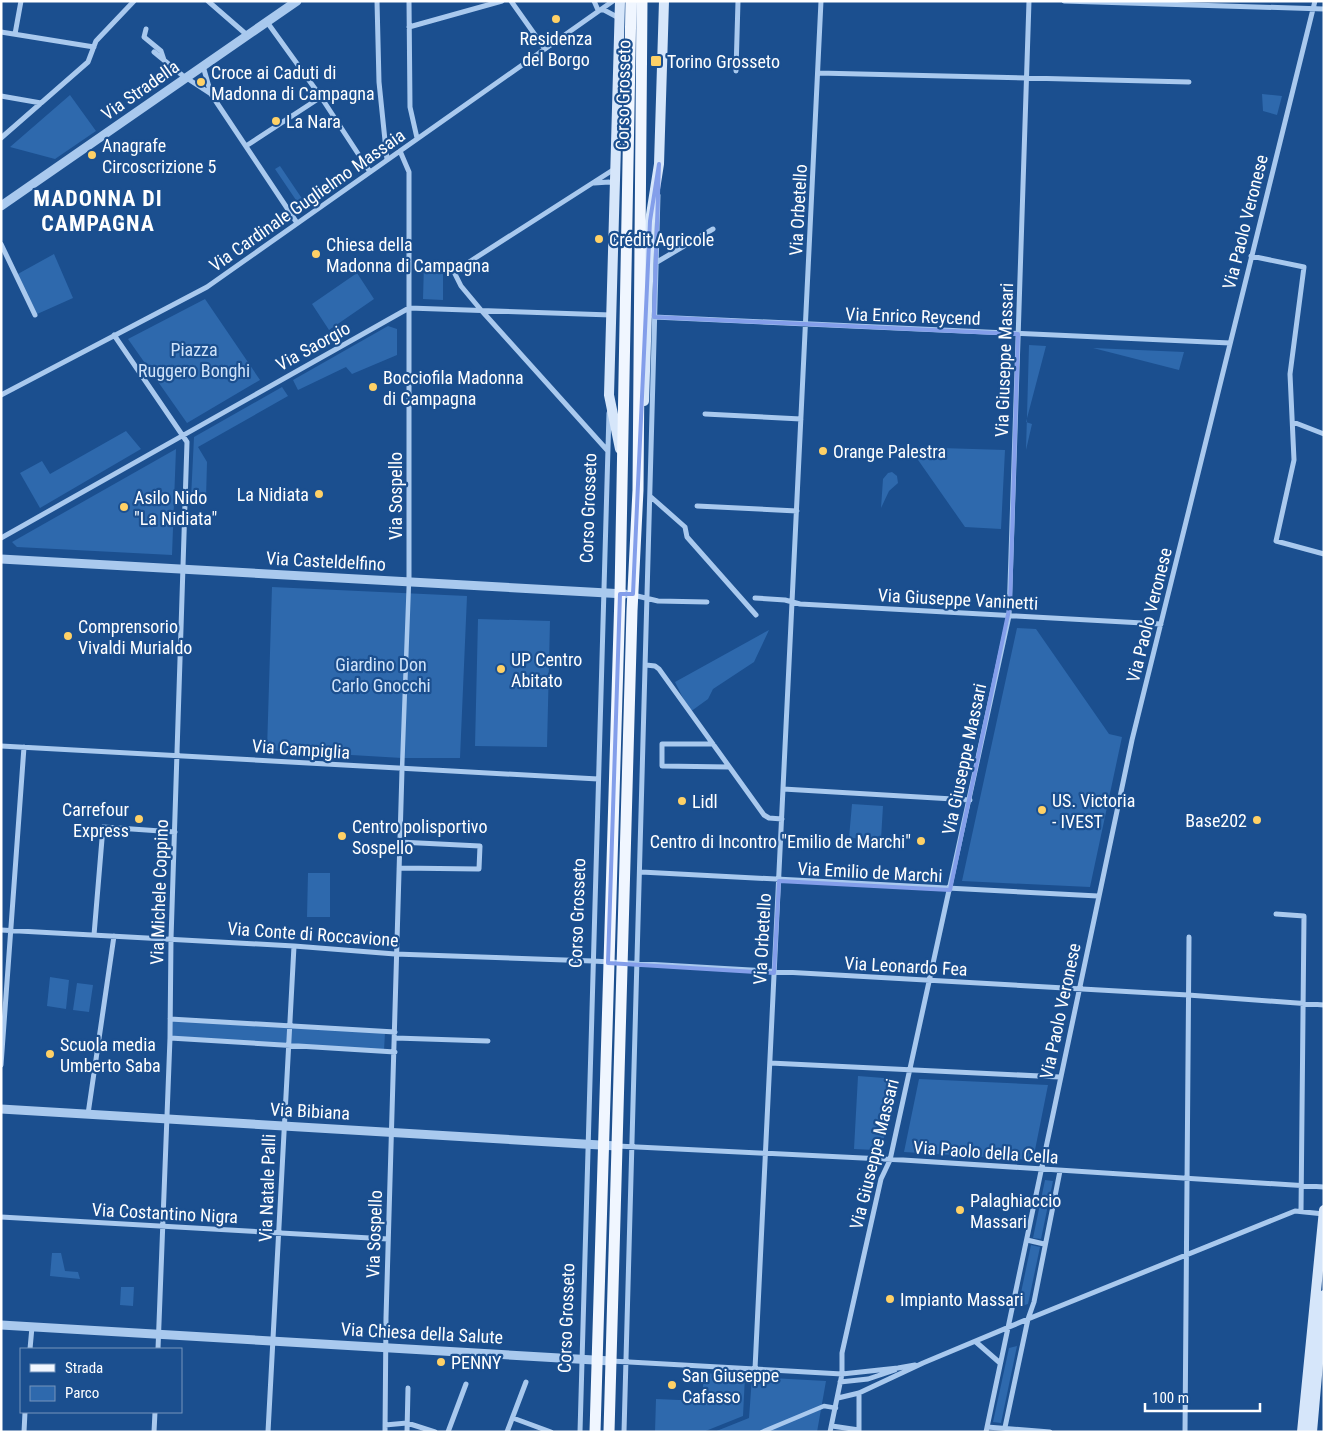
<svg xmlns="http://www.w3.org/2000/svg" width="1325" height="1433" font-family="'Roboto Condensed',sans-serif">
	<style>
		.green { fill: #2e69ad }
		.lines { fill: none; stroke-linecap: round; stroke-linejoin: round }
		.pedestrian { stroke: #a9c9ee; stroke-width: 4.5 }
		.minor { stroke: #a9c9ee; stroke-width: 5 }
		.tertiary { stroke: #a9c9ee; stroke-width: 9 }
		.secondary { stroke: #d6e6fa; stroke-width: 10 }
		.primary { stroke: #f0f6ff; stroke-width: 11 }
		.marked { fill: none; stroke: #839eea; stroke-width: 4; stroke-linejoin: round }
		.poi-dot { fill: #ffd166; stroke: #1b4f8f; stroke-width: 2 }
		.labels { text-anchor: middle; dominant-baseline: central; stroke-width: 4.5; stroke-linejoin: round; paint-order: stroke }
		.poi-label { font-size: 18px; fill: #fff; stroke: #1b4f8f; text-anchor: start }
		.street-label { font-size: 18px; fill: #fff; stroke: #1b4f8f }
		.park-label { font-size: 18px; fill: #cfe3fa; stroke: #1b4f8f }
		.district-label { font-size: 22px; font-weight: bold; letter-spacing: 1px; fill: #fff; stroke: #1b4f8f }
	</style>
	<rect width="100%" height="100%" fill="#1b4f8f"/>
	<path class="green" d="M1262 94 1282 96 1277 115 1263 111Z
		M70 95 96 131 55 159 10 147Z
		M280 166 305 203 300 206 275 169Z
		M54 254 73 298 35 315 16 275Z
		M424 263 443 268V300L423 299Z
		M357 273 374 299 329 330 312 304Z
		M205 299 260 380 187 423 128 339Z
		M388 326 397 329V355L352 374 346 367 298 390 293 380Z
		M1029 345 1046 346 1026 422 1032 424 1026 450Z
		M1093 348 1184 352 1179 370Z
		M282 387 288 396 198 447 207 462 206 499 191 498 194 437Z
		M126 431 141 449 40 508 20 473 42 461 50 474Z
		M909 447 1005 450 1001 529 965 527Z
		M176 449 172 555 17 547 12 542Z
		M892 472 897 476 898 483 889 491 881 508 883 479 888 473Z
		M272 587 467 596 460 758H402L267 750Z
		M478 619 550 621 547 747 475 746Z
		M1017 628 1036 629 1109 734 1122 737 1090 887 962 881Z
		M769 630 754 662 713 689 708 699 690 712 675 682Z
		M852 804 883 806 881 839 849 838Z
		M308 873H330V917H307Z
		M50 977 69 980 66 1009 47 1006Z
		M77 983 93 985 89 1012 73 1010Z
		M170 1019 385 1032 384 1051 170 1038Z
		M858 1076 897 1079 882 1147 875 1150 854 1149Z
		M919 1079 1048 1085 1033 1160 904 1152Z
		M1045 1180 1053 1181 1041 1239 1033 1238Z
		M1031 1245 1040 1247 1028 1304 1018 1307Z
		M52 1253H61L65 1271 78 1272 80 1279 50 1276Z
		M121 1287H134L133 1306 120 1305Z
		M1017 1346 1001 1423 993 1422 1009 1348Z
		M704 1373 745 1376 743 1416 703 1432H655L656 1399 702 1401Z
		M752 1377 826 1381 817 1432H714L749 1418Z"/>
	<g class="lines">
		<path class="pedestrian" d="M402 770 409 581
			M762 1432 824 1406 836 1408"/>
		<path class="minor" d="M208 1 247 35
			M377 1 379 82 387 160
			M409 1 410 107 417 138
			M511 1 545 49
			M594 1 598 10
			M1064 1 1324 9
			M599 10H604L619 18
			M267 22 321 97 370 172
			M409 27 502 1
			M146 29 144 37 161 51 164 60
			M1 32 94 47
			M15 34 21 1
			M154 52 182 75 211 94
			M203 66 211 94 297 223
			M736 71 738 1
			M818 73 1189 82
			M1 96 41 103
			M1 138 88 62 96 41 134 1
			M246 146 321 97
			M400 151 409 172V581
			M594 183 609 182 615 184
			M1 244 35 315
			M1251 256 1304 267 1290 374 1294 460 1276 541 1324 554
			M657 262 713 229
			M654 317 1230 343
			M114 335 187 442 171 939 170 1038 158 1349
			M1 395 207 287 613 1
			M705 414 801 419
			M1293 422 1324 434
			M607 450 481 310 461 286 455 274 466 264 616 168
			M651 497 685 527 687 537 756 615
			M697 506 797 511
			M1 538 409 308 611 315
			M633 595 658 601 707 602
			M755 598 785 600 800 604 1161 624
			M646 665 655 666 659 669 764 815 769 818 782 819
			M713 744H662V766L729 767
			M1 746 598 779
			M783 789 970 800
			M399 868 479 869 480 846 399 842
			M641 872 1098 896
			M1276 914 1304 916 1301 1211
			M1 930 294 946 395 954 593 961 1188 995 1324 1005
			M94 935 103 827 175 832
			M170 1019 395 1032
			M170 1038 395 1052
			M395 1038 488 1041
			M770 1063 1060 1077
			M1 1065 24 747
			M88 1114 114 936
			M617 1146 903 1160 1324 1187
			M1 1217 388 1239
			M1027 1240 1044 1244
			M976 1342 1000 1363
			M30 1349 32 1327
			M611 1361 842 1374 898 1368 915 1365
			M755 1369 821 1
			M840 1382 868 1379 895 1370
			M859 1393V1432
			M838 1398 859 1393 923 1363 1028 1319 1295 1211 1324 1214
			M513 1418 551 1432
			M385 1425 407 1423 435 1432
			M832 1426 859 1430
			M987 1427 1050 1432
			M24 1432 25 1412
			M154 1432 155 1412
			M268 1432 294 946
			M385 1432 386 1318 402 770
			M407 1432 408 1388
			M448 1432 466 1384
			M507 1432 526 1382
			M580 1432 609 413
			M624 1432 658 195
			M830 1432 842 1374V1353L881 1179 890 1160 1009 616 1029 1
			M986 1432 1132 740 1315 1
			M1004 1432 1028 1319 1034 1302 1060 1171
			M1185 1432 1189 937"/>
		<path class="tertiary" d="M1 206 297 1
			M1 559 625 594
			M1 1109 617 1146
			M1 1325 611 1361"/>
		<path class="secondary" d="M620 1 609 395 620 449
			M644 401 650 221 659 164 664 1
			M1302 1432 1324 1210
			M1312 1432 1324 1295"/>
		<path class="primary" d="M595 1432 620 594 631 1
			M609 1432 632 611 638 490 642 1"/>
	</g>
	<path class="marked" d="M659 164 654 317 1018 334 1010 605 950 890 779 881 774 973 608 963 620 594H633L650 221Z"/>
	<g class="poi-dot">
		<circle cx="556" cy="19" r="5"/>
		<rect x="650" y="55" width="12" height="12" rx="2.5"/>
		<circle cx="201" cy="82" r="5"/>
		<circle cx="276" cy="121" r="5"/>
		<circle cx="92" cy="155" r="5"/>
		<circle cx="599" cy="239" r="5"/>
		<circle cx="316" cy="254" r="5"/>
		<circle cx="373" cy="387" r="5"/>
		<circle cx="823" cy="451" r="5"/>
		<circle cx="319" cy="494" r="5"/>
		<circle cx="124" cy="507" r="5"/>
		<circle cx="68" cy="636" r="5"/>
		<circle cx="501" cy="669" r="5"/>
		<circle cx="682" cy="801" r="5"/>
		<circle cx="1042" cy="810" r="5"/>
		<circle cx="139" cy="819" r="5"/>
		<circle cx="1257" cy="820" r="5"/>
		<circle cx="342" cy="836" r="5"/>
		<circle cx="921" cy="841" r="5"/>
		<circle cx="50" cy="1054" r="5"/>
		<circle cx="960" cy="1210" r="5"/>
		<circle cx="890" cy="1299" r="5"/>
		<circle cx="441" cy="1362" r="5"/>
		<circle cx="672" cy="1385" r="5"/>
	</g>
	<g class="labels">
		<g class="poi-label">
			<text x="556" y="38" text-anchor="middle">Residenza<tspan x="556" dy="21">del Borgo</tspan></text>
			<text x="667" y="61">Torino Grosseto</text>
			<text x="211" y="72">Croce ai Caduti di<tspan x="211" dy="21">Madonna di Campagna</tspan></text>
			<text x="286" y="121">La Nara</text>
			<text x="102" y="145">Anagrafe<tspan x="102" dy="21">Circoscrizione 5</tspan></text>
			<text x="609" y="239">Crédit Agricole</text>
			<text x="326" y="244">Chiesa della<tspan x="326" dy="21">Madonna di Campagna</tspan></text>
			<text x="383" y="377">Bocciofila Madonna<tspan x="383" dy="21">di Campagna</tspan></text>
			<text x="833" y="451">Orange Palestra</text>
			<text x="309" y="494" text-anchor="end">La Nidiata</text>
			<text x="134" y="497">Asilo Nido<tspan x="134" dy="21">"La Nidiata"</tspan></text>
			<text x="78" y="626">Comprensorio<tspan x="78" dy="21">Vivaldi Murialdo</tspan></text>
			<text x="511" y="659">UP Centro<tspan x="511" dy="21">Abitato</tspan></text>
			<text x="1052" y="800">US. Victoria<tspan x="1052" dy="21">- IVEST</tspan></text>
			<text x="692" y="801">Lidl</text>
			<text x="129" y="809" text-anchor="end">Carrefour<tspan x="129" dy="21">Express</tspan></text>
			<text x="1247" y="820" text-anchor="end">Base202</text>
			<text x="352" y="826">Centro polisportivo<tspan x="352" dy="21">Sospello</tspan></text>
			<text x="911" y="841" text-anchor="end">Centro di Incontro "Emilio de Marchi"</text>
			<text x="60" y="1044">Scuola media<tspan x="60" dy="21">Umberto Saba</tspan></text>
			<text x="970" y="1200">Palaghiaccio<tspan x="970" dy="21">Massari</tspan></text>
			<text x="900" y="1299">Impianto Massari</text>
			<text x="451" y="1362">PENNY</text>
			<text x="682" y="1375">San Giuseppe<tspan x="682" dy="21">Cafasso</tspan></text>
		</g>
		<g class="street-label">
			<text transform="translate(140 90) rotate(-35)">Via Stradella</text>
			<text transform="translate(623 95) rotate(-89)">Corso Grosseto</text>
			<text transform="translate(307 200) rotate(-35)">Via Cardinale Guglielmo Massaia</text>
			<text transform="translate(798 210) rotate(-87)">Via Orbetello</text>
			<text transform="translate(1245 222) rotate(-76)">Via Paolo Veronese</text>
			<text transform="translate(913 316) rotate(2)">Via Enrico Reycend</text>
			<text transform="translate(313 346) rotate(-29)">Via Saorgio</text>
			<text transform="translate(1004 360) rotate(-88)">Via Giuseppe Massari</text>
			<text transform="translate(395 496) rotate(-90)">Via Sospello</text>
			<text transform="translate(588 508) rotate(-88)">Corso Grosseto</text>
			<text transform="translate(326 561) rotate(3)">Via Casteldelfino</text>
			<text transform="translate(958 599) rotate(3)">Via Giuseppe Vaninetti</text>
			<text transform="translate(1149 615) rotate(-76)">Via Paolo Veronese</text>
			<text transform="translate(301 749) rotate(4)">Via Campiglia</text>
			<text transform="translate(964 759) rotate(-78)">Via Giuseppe Massari</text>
			<text transform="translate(870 872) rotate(3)">Via Emilio de Marchi</text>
			<text transform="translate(159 892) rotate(-88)">Via Michele Coppino</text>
			<text transform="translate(577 913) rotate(-88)">Corso Grosseto</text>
			<text transform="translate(313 934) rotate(4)">Via Conte di Roccavione</text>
			<text transform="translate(762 939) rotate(-87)">Via Orbetello</text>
			<text transform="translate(906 966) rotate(3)">Via Leonardo Fea</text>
			<text transform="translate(1060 1011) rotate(-78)">Via Paolo Veronese</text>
			<text transform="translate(310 1111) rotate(3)">Via Bibiana</text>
			<text transform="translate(986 1152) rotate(4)">Via Paolo della Cella</text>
			<text transform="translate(874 1154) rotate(-76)">Via Giuseppe Massari</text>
			<text transform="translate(267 1188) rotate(-88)">Via Natale Palli</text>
			<text transform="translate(165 1213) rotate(3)">Via Costantino Nigra</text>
			<text transform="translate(374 1234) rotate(-88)">Via Sospello</text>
			<text transform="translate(566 1318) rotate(-88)">Corso Grosseto</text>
			<text transform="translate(422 1333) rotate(3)">Via Chiesa della Salute</text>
		</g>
		<g class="park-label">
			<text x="194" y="349">Piazza<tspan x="194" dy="21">Ruggero Bonghi</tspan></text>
			<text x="381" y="664">Giardino Don<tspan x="381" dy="21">Carlo Gnocchi</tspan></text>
		</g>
		<g class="district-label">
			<text x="98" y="198">MADONNA DI<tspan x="98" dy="25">CAMPAGNA</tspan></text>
		</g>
	</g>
	<rect width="1325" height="1433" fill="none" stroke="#ffffff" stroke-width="5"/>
	<rect x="20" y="1348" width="162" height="65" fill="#1b4f8f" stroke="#7695bc"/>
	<rect x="30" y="1364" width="25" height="8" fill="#f0f6ff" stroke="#7695bc"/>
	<text x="65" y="1373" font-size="15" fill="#ffffff">Strada</text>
	<rect x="30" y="1386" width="25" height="15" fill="#2e69ad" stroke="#7695bc"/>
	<text x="65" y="1398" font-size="15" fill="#ffffff">Parco</text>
	<path d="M1145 1403v8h115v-8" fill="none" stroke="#ffffff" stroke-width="2.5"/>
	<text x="1152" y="1403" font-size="15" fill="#ffffff" stroke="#1b4f8f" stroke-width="4" paint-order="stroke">100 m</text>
</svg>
